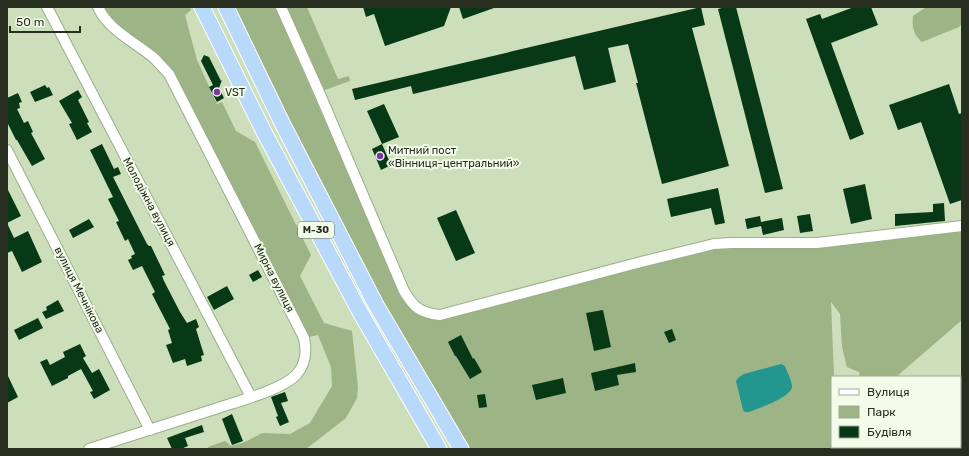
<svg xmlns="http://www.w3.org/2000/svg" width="969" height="456" font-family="Rubik,sans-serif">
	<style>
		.green { fill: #9db486 }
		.water { fill: #249690 }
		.building { fill: #073917 }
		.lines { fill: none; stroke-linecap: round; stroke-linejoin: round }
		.minor-casing { stroke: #9cae8b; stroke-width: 12 }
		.highway-casing { stroke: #fff; stroke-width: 17 }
		.minor { stroke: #fff; stroke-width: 10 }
		.highway { stroke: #b8d9fa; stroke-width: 15 }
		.poi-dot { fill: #7d36a9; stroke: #f2fce9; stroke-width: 1.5 }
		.labels { text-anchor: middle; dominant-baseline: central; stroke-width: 4; stroke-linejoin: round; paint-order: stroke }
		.shield { fill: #f2fce9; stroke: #646c5c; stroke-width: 1 }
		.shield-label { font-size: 10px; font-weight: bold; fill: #272e20 }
		.poi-label { font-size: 11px; fill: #272e20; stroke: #f2fce9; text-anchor: start }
		.street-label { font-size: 11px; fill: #272e20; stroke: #f2fce9 }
	</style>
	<rect width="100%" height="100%" fill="#ccdeba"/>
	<path class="green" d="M98 7H190L191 10 185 15 197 60 217 104 222 102 236 131 255 142 311 255 300 276 324 323 352 331 358 387 357 398 346 418 337 425 306 449H207L208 447 225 441 231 446 245 442 262 433 290 434 310 423 332 386 331 367 318 335 304 338 169 74Z
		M234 7H275L398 287 427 313 714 244 817 243 962 226V320L896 377H860L859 372 847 367 842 347 840 314 831 302 834 377H832V447H833L832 449H467L382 302 287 120Z
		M281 7H307L338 79 349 76 350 81 319 92Z
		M926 7H962V23L959 27 922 42C913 34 912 27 913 16Z"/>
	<path class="water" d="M781 364 785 366C787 372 792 381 792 387 790 398 759 408 749 412H745L743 410 736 381 739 377 744 374Z"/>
	<path class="building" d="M363 7H451L444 26 385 46 374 14 366 17Z
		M459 7H494V8L463 19Z
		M701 7 705 25 692 28 729 166 662 184 636 83H638L628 44 608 48 616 82 584 90 575 56 413 94 411 86 355 100 352 89Z
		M726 7H736L783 189 765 193 718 9Z
		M854 7H871L878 25 831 43 864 134 850 140 806 19 820 14 822 19Z
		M204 55 209 57 221 81 222 80 219 88 224 98 217 102 209 87 213 85 201 61Z
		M949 84 959 114 962 113V200L950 204 921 122 898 130 889 105Z
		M45 85 47 88 49 87 53 95 35 102 30 92Z
		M78 90 82 97 78 100 89 122 87 123 92 132 77 140 69 124 72 123 59 101Z
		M18 93 22 102 19 103 20 108 17 109 24 123 28 121 33 132 31 133 45 159 32 166 17 140H16L7 122V98Z
		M384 104 399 137 382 144 367 111Z
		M102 144 114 169 118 167 121 174 113 177 147 244 149 246H151L165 275 162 276 164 281 180 312 187 323 196 319 199 327 196 329 204 355 201 356 202 361 187 366 185 359 173 363 166 345 172 343 168 330 170 329 152 294 155 292 142 266 133 270 128 260 132 258 131 256 135 254 128 239 125 241 116 222 119 221 108 199 113 197 90 150Z
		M382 144 391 165 381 170 372 149Z
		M865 184 872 219 851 224 843 189Z
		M7 188 21 216 7 223 14 238 28 231 42 262 22 272 12 251 7 253Z
		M718 188 725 223 715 225 711 208 671 217 667 199Z
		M944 203 945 221 895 226V214L933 212V204Z
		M456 210 475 253 456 261 437 218Z
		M810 214 813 231 800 233 797 216Z
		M760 216 761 222 782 218 784 230 763 235 761 226 747 229 745 219Z
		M89 219 94 227 73 238 69 230Z
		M258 270 262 277 253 282 249 275Z
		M227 286 234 299 214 310 207 297Z
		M58 300 64 311 46 319 42 312 47 310 46 307Z
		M603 310 611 347 594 351 586 313Z
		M38 318 43 328 19 340 14 330Z
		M672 329 676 340 669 343 664 332Z
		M461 335 473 359 474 358 482 372 470 379 456 356H455L448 342Z
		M80 344 86 356 83 358 92 373 99 369 110 390 94 399 90 392 93 391 81 369 68 376V378L52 386 40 362 47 359 50 365 65 357 63 352Z
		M635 363 636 372 617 375 619 385 595 391 591 373Z
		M7 374 18 397 7 403Z
		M563 378 566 393 536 400 532 385Z
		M285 392 288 401 281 403 289 422 280 426 276 417 278 416 271 397Z
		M485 394 487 407 479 408 477 395Z
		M232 414 243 441 232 445 222 419Z
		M202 425 204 432 185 438 188 446 181 449H172L167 438Z"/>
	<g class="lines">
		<g class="minor-casing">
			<path id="minor" d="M47 7 251 397
				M281 7 319 92 404 291C414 308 421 313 440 315L641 262 714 244 731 243H817L962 226
				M7 150 150 430
				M89 449C131 436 173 422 215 409 235 402 282 390 296 375 306 364 307 352 304 338L169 74C164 69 159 63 154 58 135 42 108 30 98 7"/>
		</g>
		<g class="highway-casing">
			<path id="highway" d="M202 7 264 132 360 312 439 449
				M226 7 283 125 376 305 461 449"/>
		</g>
		<use href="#minor" class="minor"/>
		<use href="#highway" class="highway"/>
	</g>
	<g class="poi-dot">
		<circle cx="217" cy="92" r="4"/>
		<circle cx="380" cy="156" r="4"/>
	</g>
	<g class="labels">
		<rect class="shield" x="298" y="222" width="36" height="16" rx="3"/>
		<g class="shield-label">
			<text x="316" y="230">М-30</text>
		</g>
		<g class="poi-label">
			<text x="225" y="92">VST</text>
			<text x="388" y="150">Митний пост<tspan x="388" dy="13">«Вінниця-центральний»</tspan></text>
		</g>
		<g class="street-label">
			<text transform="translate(149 202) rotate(62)">Молодіжна вулиця</text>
			<text transform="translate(274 278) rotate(63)">Мирна вулиця</text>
			<text transform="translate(79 290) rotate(63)">вулиця Мечнікова</text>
		</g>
	</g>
	<rect width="969" height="456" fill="none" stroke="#272e20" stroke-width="16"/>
	<rect x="831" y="376" width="130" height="72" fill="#f2fce9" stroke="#a1aa99"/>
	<rect x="839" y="389" width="20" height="6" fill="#ffffff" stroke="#a1aa99"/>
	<text x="867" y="396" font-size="12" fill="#272e20">Вулиця</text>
	<rect x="839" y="406" width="20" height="12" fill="#9db486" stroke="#a1aa99"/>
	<text x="867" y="416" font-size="12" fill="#272e20">Парк</text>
	<rect x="839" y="426" width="20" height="12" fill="#073917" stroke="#a1aa99"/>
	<text x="867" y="436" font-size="12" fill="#272e20">Будівля</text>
	<path d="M10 26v6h70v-6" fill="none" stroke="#272e20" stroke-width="2"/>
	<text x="16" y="26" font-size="12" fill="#272e20" stroke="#f2fce9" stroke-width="3" paint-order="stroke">50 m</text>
</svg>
